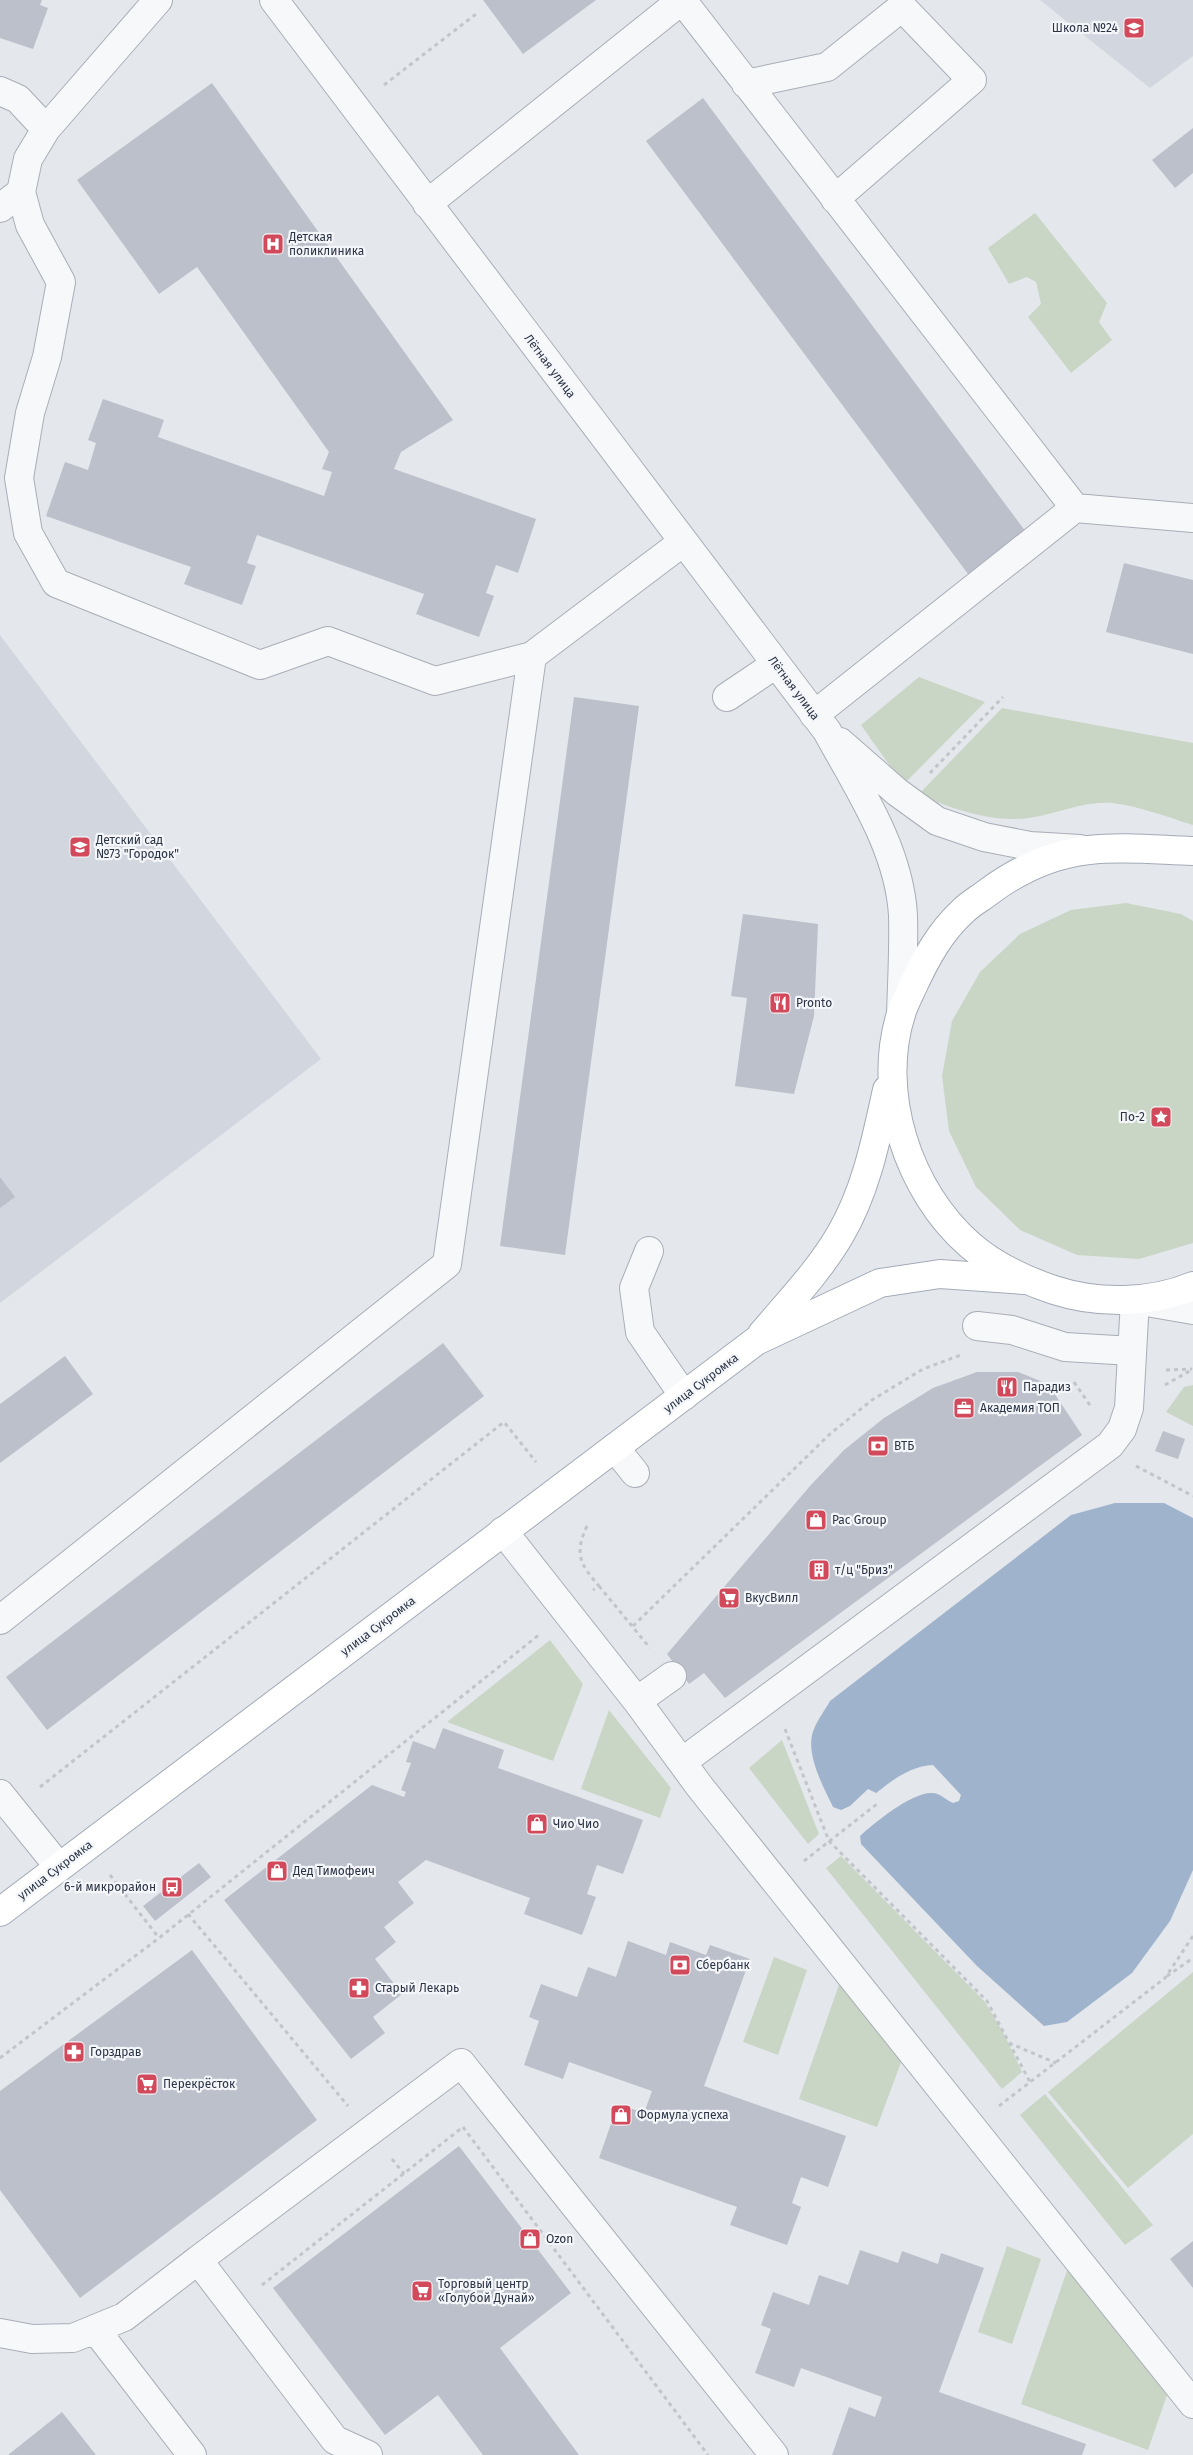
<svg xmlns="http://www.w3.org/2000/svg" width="1193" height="2455" font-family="'Fira Sans',sans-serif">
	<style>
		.built { fill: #d2d6de }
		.green { fill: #c9d6c5 }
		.water { fill: #9fb4cc }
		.building { fill: #bbc0ca }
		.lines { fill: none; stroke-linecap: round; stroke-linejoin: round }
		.minor-casing { stroke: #a9aeb7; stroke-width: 30 }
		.major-casing { stroke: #a3abb8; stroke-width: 30 }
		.path { stroke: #c2c5cb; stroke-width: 3; stroke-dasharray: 4 4; stroke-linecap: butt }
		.minor { stroke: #f7f8fa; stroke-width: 28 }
		.major { stroke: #fff; stroke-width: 28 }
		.labels { text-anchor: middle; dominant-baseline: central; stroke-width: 4.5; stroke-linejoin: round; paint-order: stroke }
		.poi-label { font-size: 12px; fill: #2b3445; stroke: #f4f6f9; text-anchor: start }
		.street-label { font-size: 12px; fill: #2b3445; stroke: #f4f6f9 }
	</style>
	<rect width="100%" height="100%" fill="#e4e7ec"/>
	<path class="built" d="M1040 0H1193V56L1150 88Z
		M0 635 321 1059 0 1303Z"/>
	<path class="green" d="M1035 213 1107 303 1099 322 1112 340 1071 373 1028 317 1041 304 1036 282 1027 277 1009 284 988 248Z
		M919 677 985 702 906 782 890 766 861 725Z
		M1002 708 1193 743V825C1167 817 1139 806 1112 803 1083 801 1057 814 1029 818 990 823 955 809 918 795Z
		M1126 903 1181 914 1193 921V1243L1139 1259 1077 1255 1020 1230 976 1187 949 1131 942 1076 952 1021 980 972 1020 934 1071 910Z
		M1193 1385V1426L1166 1412 1184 1387Z
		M550 1640 583 1684 553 1761 447 1722Z
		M609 1710 671 1788 660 1818 581 1789Z
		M782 1740 819 1834 808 1844 749 1768Z
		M841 1856 985 2002 1003 2032 1022 2072 1002 2089 826 1868Z
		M774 1957 807 1970 778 2055 743 2042Z
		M1193 1972V2134L1128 2188 1048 2092Z
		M841 1979 903 2057 877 2127 799 2099Z
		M1045 2094 1153 2225 1125 2245 1020 2115Z
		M1007 2246 1041 2259 1012 2344 978 2332Z
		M1070 2262 1168 2392 1148 2450 1021 2404Z"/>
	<path class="water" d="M1115 1503H1164L1193 1518V1870L1170 1921 1132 1973 1067 2022 1044 2026 977 1966 861 1844 860 1836C874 1823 913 1791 933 1793 941 1794 946 1800 953 1803L959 1801 961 1795 933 1765C910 1766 893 1780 876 1793L868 1789 850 1806 841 1810 833 1807C823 1786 804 1752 814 1729 818 1719 825 1710 830 1701L1071 1515Z"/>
	<path class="building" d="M0 0H42L40 5 48 8 33 49 0 38Z
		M483 0H596L523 54Z
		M212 83 453 420 401 452 394 469 536 519 518 573 496 565 486 593 494 596 479 637 416 614 424 594 257 535 247 563 256 566 242 605 184 584 191 567 46 516 65 462 88 470 96 443 88 440 103 399 164 420 158 437 324 496 332 472 322 469 329 452 197 267 159 294 77 180Z
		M703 98 1026 532 968 574 646 141Z
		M1193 128V173L1175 188 1152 160Z
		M1124 563 1193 580V654L1106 632Z
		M574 697 639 706 565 1255 500 1246Z
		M743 914 818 924 814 1016 794 1094 735 1086 747 998 731 996Z
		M0 1177 15 1197 0 1208Z
		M443 1343 484 1396 47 1730 6 1677Z
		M65 1356 93 1394 0 1463V1404Z
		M977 1372H1018L1048 1384 1082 1435 725 1698 704 1673 689 1684 667 1654 810 1486 844 1450 884 1418 933 1388Z
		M1163 1431 1185 1439 1178 1459 1155 1451Z
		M443 1728 504 1750 498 1768 643 1820 623 1874 597 1865 587 1894 596 1897 582 1935 524 1914 530 1898 426 1860 398 1882 414 1903 384 1927 396 1942 375 1959 402 1994 373 2017 385 2033 351 2059 224 1900 372 1785 404 1797 406 1792 401 1790 411 1763 406 1762 413 1741 435 1749Z
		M199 1863 211 1877 155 1921 143 1906Z
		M628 1941 666 1955 670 1942 706 1955 710 1945 750 1959 704 2086 846 2136 828 2187 801 2177 792 2203 801 2207 787 2245 730 2225 737 2207 599 2158 618 2104 644 2113 652 2091 569 2062 563 2079 524 2065 539 2021 529 2017 541 1984 577 1997 588 1967 616 1977Z
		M192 1950 317 2120 80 2298 0 2190V2091Z
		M459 2146 571 2293 500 2348 579 2455H483L438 2395 385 2435 273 2288Z
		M1193 2241V2288L1170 2259Z
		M860 2250 898 2263 902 2251 938 2264 941 2253 984 2268 939 2392 1086 2444 1082 2455H832L849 2407 875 2417 882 2397 801 2368 794 2387 755 2373 771 2329 761 2325 773 2292 809 2305 819 2275 848 2285Z
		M62 2412 96 2455H8Z"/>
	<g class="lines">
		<g class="minor-casing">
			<path id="minor" d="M158 0 46 129 28 159 21 192 30 225 61 282 47 357 30 413 19 478 28 533 56 583 260 665 328 641 435 681 532 656 683 542
				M274 0 827 731C858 788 899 848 903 915 904 948 902 981 901 1014
				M682 0 1075 508
				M746 84 827 67 902 7 972 80 835 199
				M0 91 18 99 46 129
				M427 204 682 0
				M0 208 21 192
				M727 697 776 664
				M814 715 1075 508 1193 518
				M840 742 897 792 937 821 984 837 1030 846 1080 849
				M649 1251 634 1288 640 1332 684 1396
				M977 1326 1012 1330 1065 1347 1132 1351
				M615 1448 635 1473
				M503 1531 637 1701 700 1787 1193 2404
				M0 1620 447 1264 532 656
				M637 1701 672 1676
				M682 1762 1110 1445 1122 1429 1129 1408 1135 1300 1193 1310
				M0 1794 59 1867
				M95 2329 192 2455
				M0 2333 32 2339 73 2338 124 2317 198 2260
				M368 2455 335 2440 198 2260 461 2063 774 2455"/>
		</g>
		<g class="major-casing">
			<path id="major" d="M1193 851C1159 850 1123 846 1089 850 1052 854 1016 871 987 893 979 899 970 904 963 911 940 932 926 958 913 986 909 995 904 1004 901 1014 876 1093 908 1191 970 1245 994 1266 1024 1280 1054 1290 1097 1304 1150 1304 1193 1286
				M762 1334C789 1302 819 1271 840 1235 866 1191 876 1140 887 1090
				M0 1912 756 1341 880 1283 940 1274 1024 1280"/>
		</g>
		<path class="path" d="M384 85 476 14
			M930 773 1003 697
			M1166 1370 1192 1369
			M1074 1382 1092 1408
			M1165 1385 1193 1369
			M1136 1466 1193 1496
			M587 1526C574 1554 580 1564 599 1586L593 1590
			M599 1586 650 1648
			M633 1626 830 1434 872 1400 923 1369 961 1355
			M785 1729 829 1841 987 2001 1030 2082
			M40 1787 504 1422 536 1462
			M804 1861 877 1804
			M110 1875 159 1938
			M188 1914 348 2106
			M1167 1976 1193 1958
			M1009 2043 1056 2063
			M0 2058 159 1938 540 1634
			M999 2106 1165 1978 1193 1936
			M463 2127 708 2455
			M392 2159 404 2174
			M262 2285 463 2127"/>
		<use href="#minor" class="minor"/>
		<use href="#major" class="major"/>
	</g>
	<defs>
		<g id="school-square" transform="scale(1.125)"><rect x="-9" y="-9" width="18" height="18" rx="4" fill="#d1495b" stroke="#f4f6f9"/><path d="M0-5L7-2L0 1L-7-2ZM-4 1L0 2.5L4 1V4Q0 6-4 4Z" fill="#fff"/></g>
		<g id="hospital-square" transform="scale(1.125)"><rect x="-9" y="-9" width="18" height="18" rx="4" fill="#d1495b" stroke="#f4f6f9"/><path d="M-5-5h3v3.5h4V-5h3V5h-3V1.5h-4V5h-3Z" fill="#fff"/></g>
		<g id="restaurant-square" transform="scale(1.125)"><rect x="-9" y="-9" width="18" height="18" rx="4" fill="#d1495b" stroke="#f4f6f9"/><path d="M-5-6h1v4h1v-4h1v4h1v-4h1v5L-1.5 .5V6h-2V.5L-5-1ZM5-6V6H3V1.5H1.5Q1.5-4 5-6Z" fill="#fff"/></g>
		<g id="sight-square" transform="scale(1.125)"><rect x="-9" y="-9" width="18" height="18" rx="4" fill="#d1495b" stroke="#f4f6f9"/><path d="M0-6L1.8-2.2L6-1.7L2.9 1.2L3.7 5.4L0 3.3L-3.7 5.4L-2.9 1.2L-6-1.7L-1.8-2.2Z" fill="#fff"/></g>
		<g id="office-square" transform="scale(1.125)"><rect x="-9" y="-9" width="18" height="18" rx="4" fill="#d1495b" stroke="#f4f6f9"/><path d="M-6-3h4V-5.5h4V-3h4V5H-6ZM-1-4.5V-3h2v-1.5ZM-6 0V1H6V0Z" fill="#fff"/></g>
		<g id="bank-square" transform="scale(1.125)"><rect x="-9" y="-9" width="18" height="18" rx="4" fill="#d1495b" stroke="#f4f6f9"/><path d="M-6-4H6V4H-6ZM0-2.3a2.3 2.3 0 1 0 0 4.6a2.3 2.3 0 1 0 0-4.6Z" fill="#fff"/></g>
		<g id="shop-square" transform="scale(1.125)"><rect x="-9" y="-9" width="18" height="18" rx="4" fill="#d1495b" stroke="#f4f6f9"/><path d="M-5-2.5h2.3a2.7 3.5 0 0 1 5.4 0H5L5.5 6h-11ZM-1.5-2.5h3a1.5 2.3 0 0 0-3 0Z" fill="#fff"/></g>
		<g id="building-square" transform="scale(1.125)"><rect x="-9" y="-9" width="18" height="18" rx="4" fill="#d1495b" stroke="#f4f6f9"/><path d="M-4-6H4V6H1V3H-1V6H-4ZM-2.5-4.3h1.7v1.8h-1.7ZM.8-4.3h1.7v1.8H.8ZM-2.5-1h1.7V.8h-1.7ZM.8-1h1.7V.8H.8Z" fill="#fff"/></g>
		<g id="supermarket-square" transform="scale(1.125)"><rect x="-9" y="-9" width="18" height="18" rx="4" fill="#d1495b" stroke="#f4f6f9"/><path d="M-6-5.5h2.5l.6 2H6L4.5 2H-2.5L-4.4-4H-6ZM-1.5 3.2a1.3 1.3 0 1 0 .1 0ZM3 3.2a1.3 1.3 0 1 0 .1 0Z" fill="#fff"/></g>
		<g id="bus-square" transform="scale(1.125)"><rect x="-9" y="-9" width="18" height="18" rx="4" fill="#d1495b" stroke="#f4f6f9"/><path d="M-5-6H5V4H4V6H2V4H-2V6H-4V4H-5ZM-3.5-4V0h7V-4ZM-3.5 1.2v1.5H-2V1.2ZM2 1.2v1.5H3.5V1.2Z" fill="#fff"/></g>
		<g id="pharmacy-square" transform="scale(1.125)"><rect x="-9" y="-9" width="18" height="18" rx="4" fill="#d1495b" stroke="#f4f6f9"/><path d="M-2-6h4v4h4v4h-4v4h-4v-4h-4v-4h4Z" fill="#fff"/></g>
	</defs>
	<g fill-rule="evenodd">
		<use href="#school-square" x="1134" y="28"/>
		<use href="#hospital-square" x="273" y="244"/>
		<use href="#school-square" x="80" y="847"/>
		<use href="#restaurant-square" x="780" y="1003"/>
		<use href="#sight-square" x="1161" y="1117"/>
		<use href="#restaurant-square" x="1007" y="1387"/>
		<use href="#office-square" x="964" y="1408"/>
		<use href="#bank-square" x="878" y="1446"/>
		<use href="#shop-square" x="816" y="1520"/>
		<use href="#building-square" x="819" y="1570"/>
		<use href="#supermarket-square" x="729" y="1598"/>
		<use href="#shop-square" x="537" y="1824"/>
		<use href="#shop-square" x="277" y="1871"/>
		<use href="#bus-square" x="172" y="1887"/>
		<use href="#bank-square" x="680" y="1965"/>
		<use href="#pharmacy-square" x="359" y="1988"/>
		<use href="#pharmacy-square" x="74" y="2052"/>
		<use href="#supermarket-square" x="147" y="2084"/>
		<use href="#shop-square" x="621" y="2115"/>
		<use href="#shop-square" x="530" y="2239"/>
		<use href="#supermarket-square" x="422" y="2291"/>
	</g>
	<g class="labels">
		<g class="poi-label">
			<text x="1118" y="28" text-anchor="end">Школа №24</text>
			<text x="289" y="237">Детская<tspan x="289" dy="14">поликлиника</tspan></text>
			<text x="96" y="840">Детский сад<tspan x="96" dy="14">№73 "Городок"</tspan></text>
			<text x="796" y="1003">Pronto</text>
			<text x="1145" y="1117" text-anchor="end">По-2</text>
			<text x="1023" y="1387">Парадиз</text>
			<text x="980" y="1408">Академия ТОП</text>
			<text x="894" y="1446">ВТБ</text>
			<text x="832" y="1520">Pac Group</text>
			<text x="835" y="1570">т/ц "Бриз"</text>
			<text x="745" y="1598">ВкусВилл</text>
			<text x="553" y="1824">Чио Чио</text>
			<text x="293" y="1871">Дед Тимофеич</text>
			<text x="156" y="1887" text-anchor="end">6-й микрорайон</text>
			<text x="696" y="1965">Сбербанк</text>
			<text x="375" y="1988">Старый Лекарь</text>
			<text x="90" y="2052">Горздрав</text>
			<text x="163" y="2084">Перекрёсток</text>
			<text x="637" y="2115">Формула успеха</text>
			<text x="546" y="2239">Ozon</text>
			<text x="438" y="2284">Торговый центр<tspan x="438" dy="14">«Голубой Дунай»</tspan></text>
		</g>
		<g class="street-label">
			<text transform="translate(550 366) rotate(53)">Лётная улица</text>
			<text transform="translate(794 688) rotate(53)">Лётная улица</text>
			<text transform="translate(701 1383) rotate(-37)">улица Сукромка</text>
			<text transform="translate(378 1626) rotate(-37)">улица Сукромка</text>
			<text transform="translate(55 1870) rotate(-37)">улица Сукромка</text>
		</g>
	</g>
</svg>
